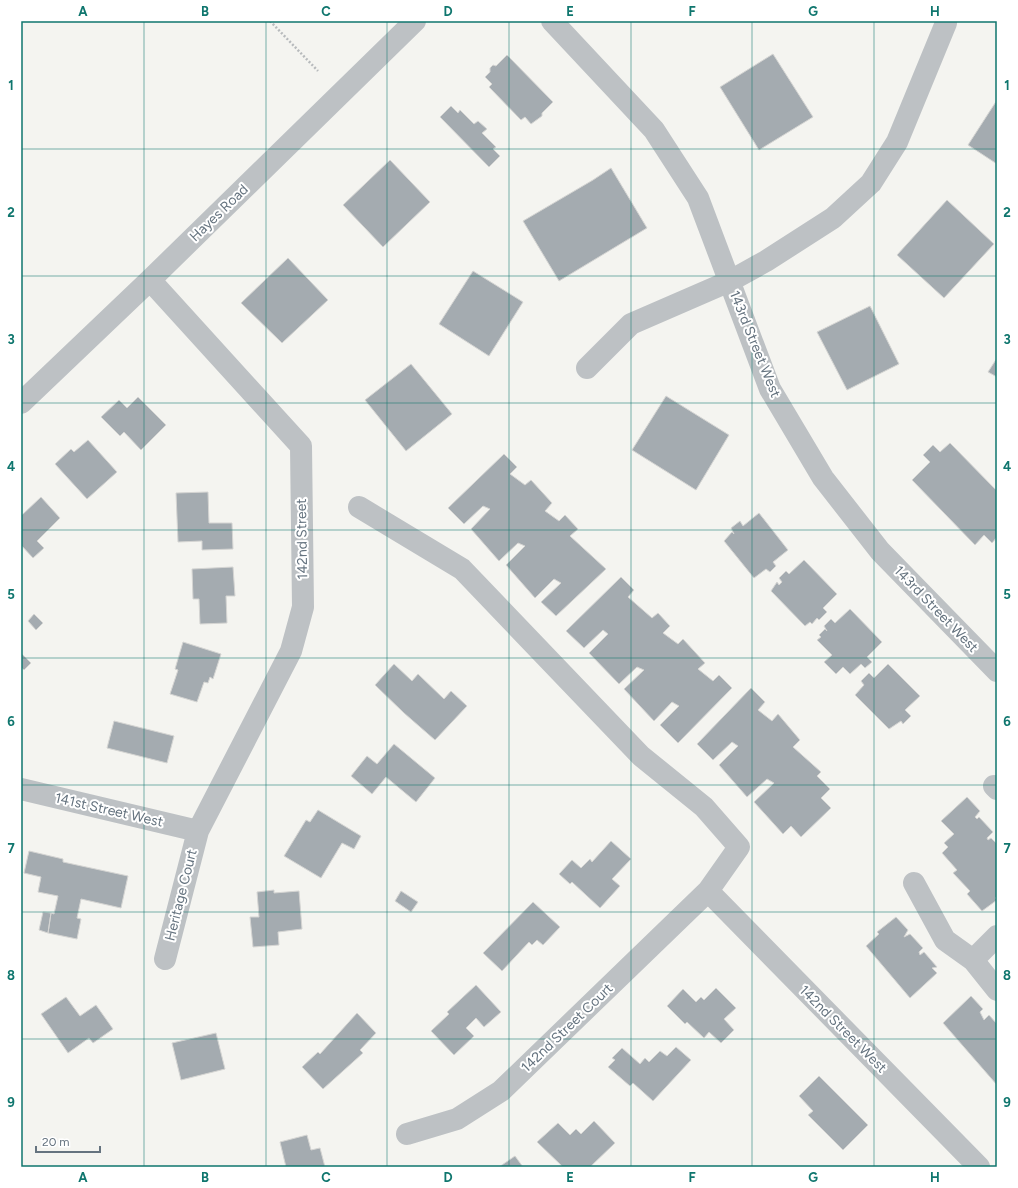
<svg xmlns="http://www.w3.org/2000/svg" width="1018" height="1188" font-family="Figtree,sans-serif">
	<style>
		.building { fill: #a4abb0; stroke: #d5d5d3 }
		.lines { fill: none; stroke-linecap: round; stroke-linejoin: round }
		.path { stroke: #b7babc; stroke-width: 2.5; stroke-dasharray: 2 2; stroke-linecap: butt }
		.minor { stroke: #bdc1c4; stroke-width: 22 }
		.grid { fill: none; stroke: #0f766e; stroke-width: 1; stroke-opacity: 0.55 }
		.labels { text-anchor: middle; dominant-baseline: central; stroke-width: 4; stroke-linejoin: round; paint-order: stroke }
		.street-label { font-size: 14px; fill: #65737f; stroke: #fff }
		.neatline { fill: none; stroke: #0f766e; stroke-width: 1.5 }
		.grid-label { font-size: 13px; text-anchor: middle; font-weight: bold; fill: #0f766e }
	</style>
	<rect width="100%" height="100%" fill="#f4f4f0"/>
	<path class="building" d="M773 54 813 117 759 150 720 87Z
		M507 55 553 102 542 113V116L531 124 525 117 521 120 489 87 492 84 485 77 490 72V68L493 65 496 66Z
		M997 100V164L968 145Z
		M451 106 458 113 460 110 474 124 478 121 487 129 482 133 496 147 493 149 500 156 489 167 440 117Z
		M390 160 430 202 383 247 343 205Z
		M611 168 647 228 559 281 523 221 593 180Z
		M947 200 994 244 944 298 897 255Z
		M288 258 328 300 282 343 241 303Z
		M473 271 523 302 489 356 439 324Z
		M870 306 899 364 847 390 817 332Z
		M997 358V377L988 372Z
		M411 364 452 414 406 451 365 400Z
		M666 396 729 435 696 490 632 450Z
		M138 397 166 425 141 450 124 432 120 436 101 417 119 400 127 408Z
		M88 440 117 472 87 499 55 464 71 449 74 452Z
		M950 443 997 491V537L992 543 984 535 975 545 912 480 930 462 923 455 933 445 940 452Z
		M504 454 517 467 510 474 525 485 531 480 552 503 545 511 559 521 565 515 578 529 570 536 606 569 556 616 541 602 561 583 554 579 535 598 506 565 525 546 518 543 499 561 471 529 490 509 483 506 464 524 448 508Z
		M208 492 209 523H232L233 549 202 550V541L178 542 176 493Z
		M41 497 60 518 37 541 44 548 33 558 21 545V514L22 515Z
		M759 513 788 550 773 562 776 566 770 572 766 569 754 578 724 541 732 532 734 534 731 528 740 521 743 526Z
		M804 560 837 594 823 608 827 612 819 620 817 618 812 624 810 622 805 626 771 591 777 582 779 585 782 582 779 578 786 571 789 574Z
		M233 567 235 596H226L227 623 200 624 199 599H193L192 569Z
		M621 577 634 590 628 597 652 618 658 613 670 626 663 633 678 644 683 639 705 663 698 669 713 681 719 675 732 688 678 743 660 725 679 706 672 702 654 721 624 689 644 670 637 667 619 684 589 653 608 634 603 630 584 648 566 631Z
		M850 609 882 642 867 657 872 662 865 668 861 664 850 674 843 667 836 674 824 662 832 655 817 640 821 637 819 635 825 629 827 631 824 626 831 619 835 623Z
		M34 614 43 623 36 630 28 621Z
		M183 642 221 654 213 679 210 677 208 683 204 682 197 702 170 694 178 670 175 669Z
		M21 653 31 663 24 670 21 667Z
		M394 664 412 681 418 674 444 699 451 691 467 706 435 740 404 713 375 685Z
		M888 664 920 696 905 710 911 716 903 724 901 721 889 729 855 695 864 685 861 681 869 673 874 678Z
		M751 688 765 702 758 710 772 721 778 714 800 740 793 747 821 772 817 776 830 789 821 798 831 808 801 837 791 826 783 834 754 802 774 783 767 779 747 797 719 765 738 746 732 742 713 760 697 744Z
		M114 721 174 736 167 763 107 748Z
		M394 744 435 778 416 802 386 777 372 794 351 776 367 756 377 764Z
		M967 797 980 811 975 817 977 819 979 817 993 832 987 838 988 840 991 838 997 844V896L995 898 997 900 982 911 967 894 970 891 953 873 957 870 942 853 948 847 944 843 954 834 941 821Z
		M318 810 361 836 354 849 342 843 321 878 284 856 306 820 310 822Z
		M611 841 631 859 612 879 620 886 600 908 572 882 570 884 559 874 572 860 581 868 590 859 592 862Z
		M29 851 63 859V862L128 876 121 908 81 899 77 918 81 919 77 939 48 933 51 913 54 914 58 896 38 892 41 877 24 873Z
		M274 890V893L299 891 302 929 278 932 279 945 253 947 250 917H259L257 892Z
		M401 891 418 902 411 912 395 901Z
		M533 902 560 927 543 945 537 940 532 945 529 942 502 971 483 953Z
		M43 912 51 913 48 933 39 930Z
		M896 917 908 930 904 937 910 934 923 948 919 952 920 955 924 952 937 967 932 968 937 973 910 998 866 946 879 934 877 932Z
		M476 985 501 1012 484 1027 476 1018 466 1028 474 1036 454 1055 431 1031 449 1014 447 1012Z
		M716 988 736 1008 724 1019 734 1030 721 1043 709 1032 704 1038 687 1022 685 1024 667 1006 683 989 696 1002 701 997 704 1000Z
		M971 996 983 1009 980 1012 984 1020 989 1015 997 1024V1085L943 1023Z
		M66 997 80 1016 96 1005 113 1029 93 1043 89 1038 68 1053 41 1014Z
		M357 1013 376 1033 360 1050 363 1053 323 1089 302 1067 318 1052 320 1054Z
		M216 1033 225 1069 181 1080 172 1043Z
		M676 1047 691 1060 653 1101 633 1083 630 1086 608 1067 615 1060 612 1058 622 1048 640 1064 645 1058 649 1062 660 1051 667 1056Z
		M819 1076 868 1125 843 1150 808 1115 813 1111 799 1096Z
		M594 1121 615 1143 590 1167H563L537 1142 558 1123 570 1135 576 1129 581 1134Z
		M307 1135 311 1150 320 1148 325 1167H286L280 1142Z
		M515 1156 523 1167H499Z"/>
	<g class="lines">
		<path class="path" d="M270 21 318 71"/>
		<path class="minor" d="M552 21 654 130 698 198 770 389 823 478 880 551 997 671
			M150 280 301 446 303 607 291 651 198 831 165 959
			M587 368 631 324 730 281 766 261 833 218 871 183 897 142 946 23
			M21 403 150 280 415 21
			M359 507 462 569 641 756 704 807 739 847 708 891 501 1091 457 1119 407 1134
			M994 786 997 789
			M21 789 198 831
			M914 883 945 940 973 960 997 990
			M708 891 979 1167
			M973 960 997 936"/>
	</g>
	<path class="grid" d="M144 21V1167M266 21V1167M387 21V1167M509 21V1167M631 21V1167M752 21V1167M874 21V1167M21 149H997M21 276H997M21 403H997M21 530H997M21 658H997M21 785H997M21 912H997M21 1039H997"/>
	<g class="labels">
		<g class="street-label">
			<text transform="translate(219 213) rotate(-44)">Hayes Road</text>
			<text transform="translate(755 344) rotate(68)">143rd Street West</text>
			<text transform="translate(302 539) rotate(-91)">142nd Street</text>
			<text transform="translate(936 609) rotate(46)">143rd Street West</text>
			<text transform="translate(109 810) rotate(13)">141st Street West</text>
			<text transform="translate(181 895) rotate(-76)">Heritage Court</text>
			<text transform="translate(567 1028) rotate(-44)">142nd Street Court</text>
			<text transform="translate(843 1029) rotate(45)">142nd Street West</text>
		</g>
	</g>
	<rect width="1018" height="1188" fill="none" stroke="#ffffff" stroke-width="44"/>
	<path d="M36 1146v6h64v-6" fill="none" stroke="#65737f" stroke-width="2"/>
	<text x="42" y="1146" font-size="12" fill="#65737f" stroke="#ffffff" stroke-width="3" paint-order="stroke">20 m</text>
	<rect x="22" y="22" width="974" height="1144" class="neatline"/>
	<g class="grid-label">
		<text x="83" y="16">A</text>
		<text x="205" y="16">B</text>
		<text x="326" y="16">C</text>
		<text x="448" y="16">D</text>
		<text x="570" y="16">E</text>
		<text x="692" y="16">F</text>
		<text x="813" y="16">G</text>
		<text x="935" y="16">H</text>
		<text x="11" y="90">1</text>
		<text x="1007" y="90">1</text>
		<text x="11" y="217">2</text>
		<text x="1007" y="217">2</text>
		<text x="11" y="344">3</text>
		<text x="1007" y="344">3</text>
		<text x="11" y="471">4</text>
		<text x="1007" y="471">4</text>
		<text x="11" y="599">5</text>
		<text x="1007" y="599">5</text>
		<text x="11" y="726">6</text>
		<text x="1007" y="726">6</text>
		<text x="11" y="853">7</text>
		<text x="1007" y="853">7</text>
		<text x="11" y="980">8</text>
		<text x="1007" y="980">8</text>
		<text x="11" y="1107">9</text>
		<text x="1007" y="1107">9</text>
		<text x="83" y="1182">A</text>
		<text x="205" y="1182">B</text>
		<text x="326" y="1182">C</text>
		<text x="448" y="1182">D</text>
		<text x="570" y="1182">E</text>
		<text x="692" y="1182">F</text>
		<text x="813" y="1182">G</text>
		<text x="935" y="1182">H</text>
	</g>
</svg>
